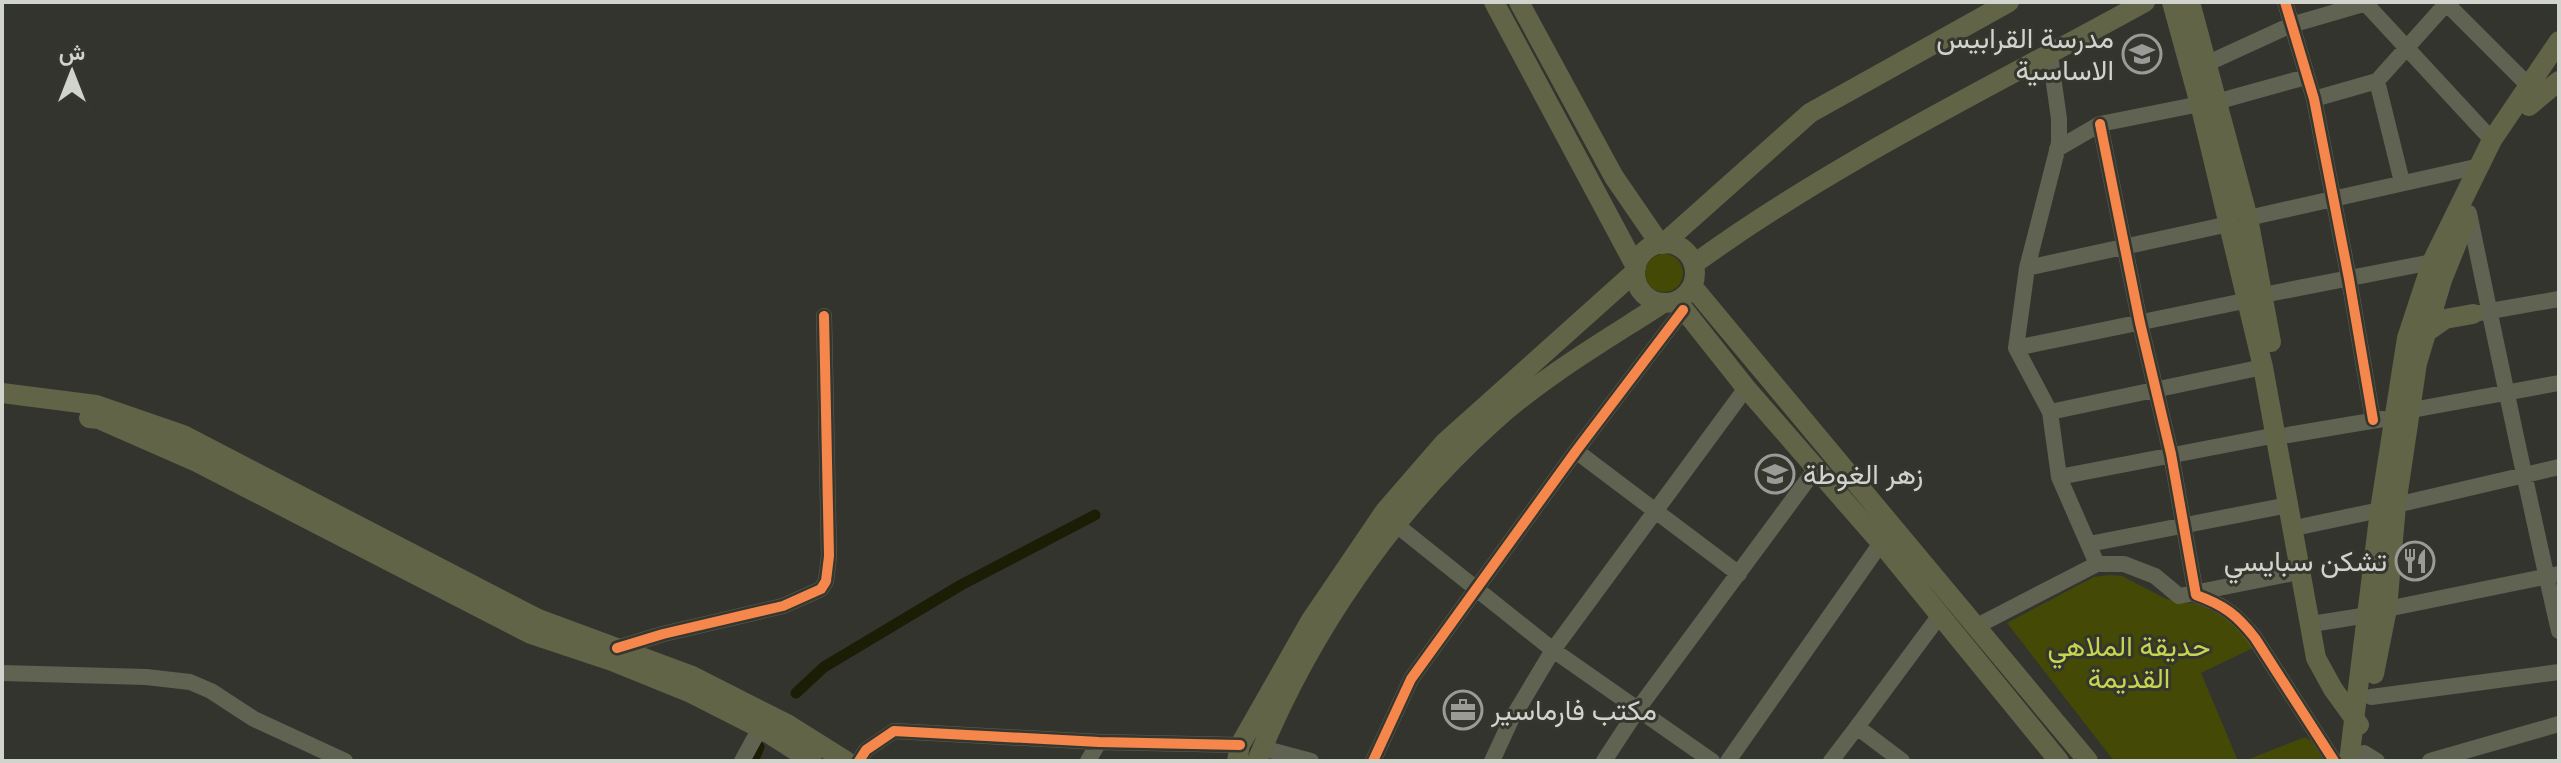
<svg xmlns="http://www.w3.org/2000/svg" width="2561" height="763" font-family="Roboto,Vazirmatn,sans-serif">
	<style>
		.green { fill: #444a06 }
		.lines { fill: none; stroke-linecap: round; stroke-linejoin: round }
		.canal { stroke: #1b1d04; stroke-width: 11 }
		.minor { stroke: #606252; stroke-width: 16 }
		.major { stroke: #616447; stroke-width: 20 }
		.cycleway-casing { stroke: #35362d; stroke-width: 15 }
		.cycleway { stroke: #f5874c; stroke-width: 10 }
		.labels { text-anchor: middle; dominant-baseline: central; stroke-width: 6; stroke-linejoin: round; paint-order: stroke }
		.poi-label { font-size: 28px; fill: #d1d3cd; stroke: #35362d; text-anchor: end }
		.park-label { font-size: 28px; fill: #c6d551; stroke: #35362d }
	</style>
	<rect width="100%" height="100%" fill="#34342f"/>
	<path class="green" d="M1645 273a19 19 0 1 1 38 0a19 19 0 1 1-38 0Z
		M2109 575 2122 576 2166 599 2197 604 2227 618 2255 647 2201 673 2238 761H2114L2007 623 2094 577Z
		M2305 737 2312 742 2324 761H2244Z"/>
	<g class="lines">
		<path class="canal" d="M796 693 824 667 961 585 1095 515
			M753 761 759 747"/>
		<path class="minor" d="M2285 2 2314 99 2349 279 2373 420
			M2445 2 2529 86
			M2367 5 2492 140
			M2050 55 2059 119V143L2027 268 2016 348 2050 412 2059 477 2097 564
			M2206 64 2291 25 2370 2
			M2377 81 2402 182
			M2314 99 2377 81 2446 4
			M2216 102 2306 77
			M2100 124 2140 323 2171 454 2196 595C2224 605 2237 615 2255 638L2334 761
			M2057 149 2100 124 2200 104
			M2469 213C2498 353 2527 492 2559 631
			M2248 218 2480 166
			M2027 268 2229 224
			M2263 295 2432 262
			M2479 313 2559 299
			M2016 348 2249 300
			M2412 410 2559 383
			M2050 412 2263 367
			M2288 435 2383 419
			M1576 451 1739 574
			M2059 477 2277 435
			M2396 505 2559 467
			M1394 523 1553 650 1712 761
			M2304 526 2380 510
			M2089 544 2288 505
			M2387 609 2559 574
			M2318 623 2368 615
			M1975 627 2097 564H2124L2155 576 2179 596 2299 572
			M617 648 663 634 783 606 821 589 826 581 829 556 824 316
			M2 673 146 677 190 682 211 691 254 719 345 761
			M2371 697 2559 672
			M1857 727 1940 615
			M1262 748 1311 761
			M2364 753 2377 761
			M742 761 760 728
			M859 761 866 750 894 731 1099 742 1240 745
			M1088 761 1099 742
			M1373 761 1411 679 1576 451 1683 310
			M1492 761 1511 720 1553 650 1746 388
			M1604 761 1638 709 1817 467
			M1728 761 1881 543
			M1831 761 1857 727 1902 761
			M2430 761 2559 724"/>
		<path class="major" d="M1494 2 1636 267
			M1519 2 1614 177 1660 244
			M2172 2 2200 104 2263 367 2316 658 2333 689 2359 725
			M2190 2 2248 218 2271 342
			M2529 106 2559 81
			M1635 273a30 30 0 1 1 60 0a30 30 0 1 1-60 0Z
			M1663 244 1810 113 2009 2
			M1694 264C1834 162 1993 86 2145 2
			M1692 286 2088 761
			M1677 301 1746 388 1881 543 2059 761
			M2425 333 2445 319 2473 314
			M2 393 96 405 183 435 538 619 692 676 787 724 846 761
			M89 418 99 419 197 462 531 634 612 661 691 693 760 728 812 761
			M2374 674 2387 609 2396 505 2417 363 2442 280 2467 218
			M1237 761 1240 745 1311 620 1385 511 1444 443 1635 272
			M1257 761C1308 634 1392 512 1494 421 1545 375 1606 340 1663 303
			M2349 761 2380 510 2407 338 2432 262 2492 140 2559 41"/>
		<g class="cycleway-casing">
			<path id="cycleway" d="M2285 2 2314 99 2349 279 2373 420
				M2100 124 2140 323 2171 454 2196 595C2224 605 2237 615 2255 638L2334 761
				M617 648 663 634 783 606 821 589 826 581 829 556 824 316
				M859 761 866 750 894 731 1099 742 1240 745
				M1373 761 1411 679 1576 451 1683 310"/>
		</g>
		<use href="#cycleway" class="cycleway"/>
	</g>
	<defs>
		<g id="school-ring" transform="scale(2)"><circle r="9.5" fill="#35362d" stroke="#9a9b96" stroke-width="1.5"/><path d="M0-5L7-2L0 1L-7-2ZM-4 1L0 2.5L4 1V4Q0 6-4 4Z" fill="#9a9b96"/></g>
		<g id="restaurant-ring" transform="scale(2)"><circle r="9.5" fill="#35362d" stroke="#9a9b96" stroke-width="1.5"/><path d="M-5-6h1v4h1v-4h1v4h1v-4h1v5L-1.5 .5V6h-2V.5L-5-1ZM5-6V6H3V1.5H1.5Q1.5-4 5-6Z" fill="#9a9b96"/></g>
		<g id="office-ring" transform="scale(2)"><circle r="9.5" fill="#35362d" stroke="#9a9b96" stroke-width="1.5"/><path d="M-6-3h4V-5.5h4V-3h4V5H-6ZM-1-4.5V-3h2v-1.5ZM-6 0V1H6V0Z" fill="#9a9b96"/></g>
	</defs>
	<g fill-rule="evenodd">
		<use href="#school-ring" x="2142" y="54"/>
		<use href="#school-ring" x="1775" y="474"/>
		<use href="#restaurant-ring" x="2415" y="561"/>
		<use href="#office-ring" x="1463" y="710"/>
	</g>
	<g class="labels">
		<g class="poi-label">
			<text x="2114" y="38">مدرسة القرابيس<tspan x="2114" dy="32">الاساسية</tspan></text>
			<text x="1803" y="474" text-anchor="start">زهر الغوطة</text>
			<text x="2387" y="561">تشكن سبايسي</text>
			<text x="1491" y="710" text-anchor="start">مكتب فارماسير</text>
		</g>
		<g class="park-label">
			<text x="2129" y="646">حديقة الملاهي<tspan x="2129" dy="32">القديمة</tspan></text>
		</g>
	</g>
	<rect width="2561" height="763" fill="none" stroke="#d1d3cd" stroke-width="8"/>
	<g transform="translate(72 72)" stroke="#35362d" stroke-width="6" paint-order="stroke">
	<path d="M0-6L14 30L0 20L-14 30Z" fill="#d1d3cd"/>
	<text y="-12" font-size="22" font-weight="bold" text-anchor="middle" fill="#d1d3cd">ش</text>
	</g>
</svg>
